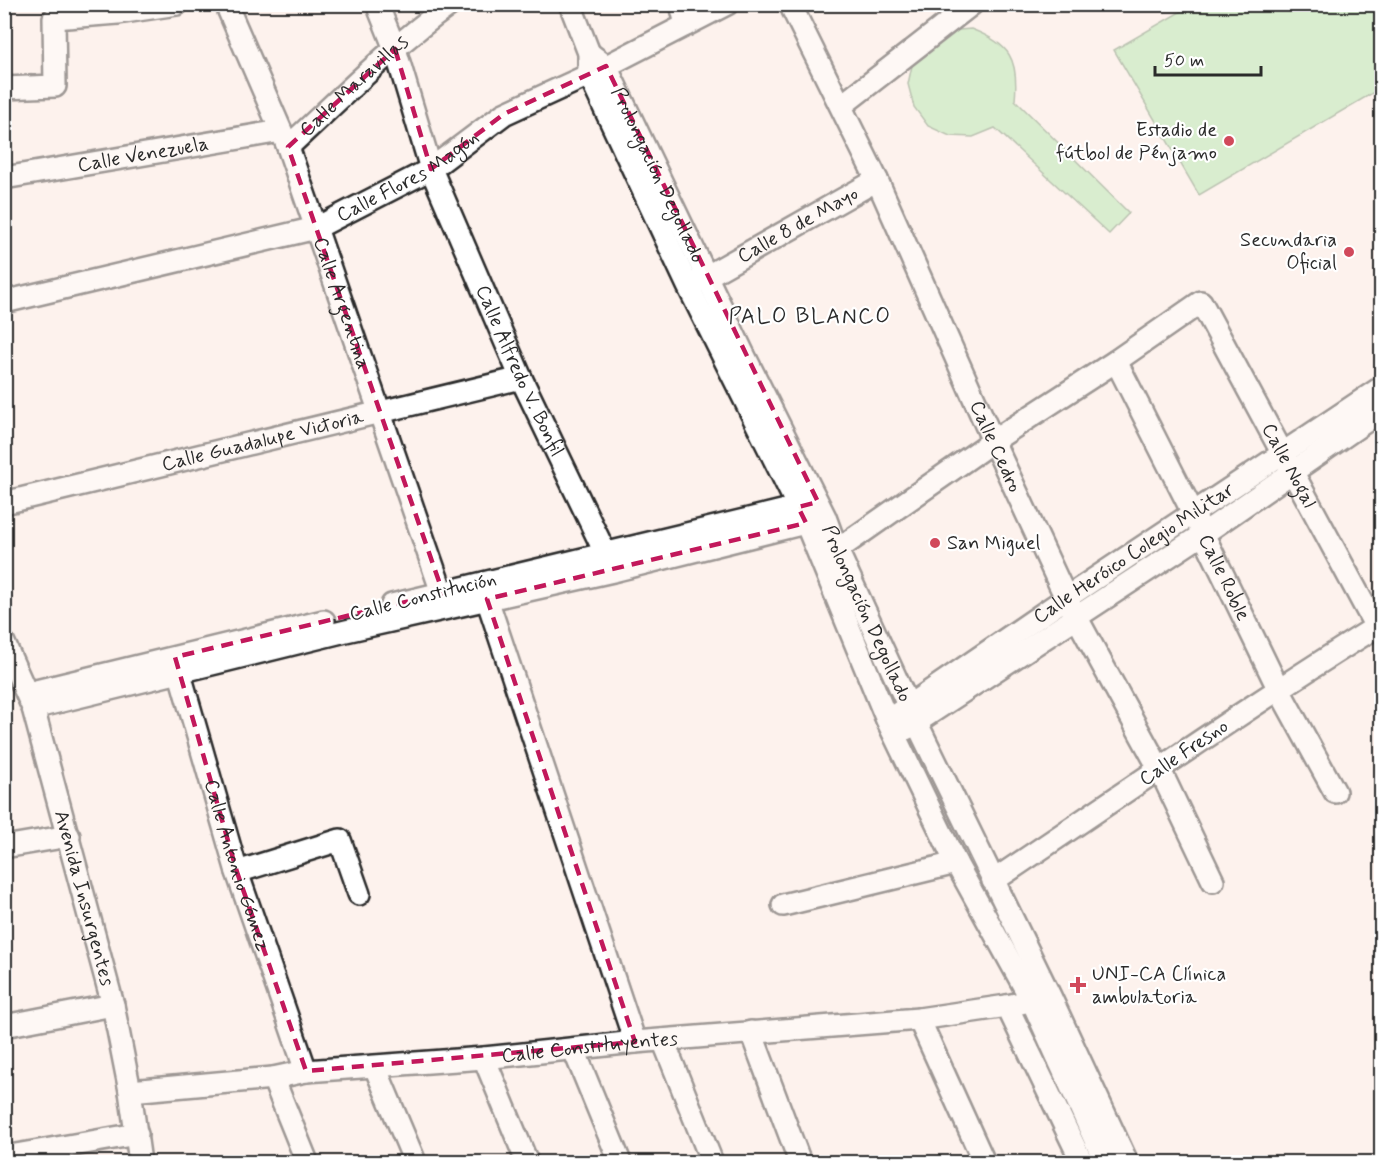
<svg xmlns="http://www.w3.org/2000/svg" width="1386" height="1167" font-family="Mynerve,sans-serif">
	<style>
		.green { fill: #aee7ab; stroke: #6c896b; stroke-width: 1.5 }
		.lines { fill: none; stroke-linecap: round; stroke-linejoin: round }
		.minor-casing { stroke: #2b2b2b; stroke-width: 26 }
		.minor { stroke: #fff; stroke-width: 21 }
		.marked { fill: none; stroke: #c2185b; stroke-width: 4.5; stroke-dasharray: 12 8; stroke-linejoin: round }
		.poi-dot { fill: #d1495b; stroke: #fff; stroke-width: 2 }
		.labels { text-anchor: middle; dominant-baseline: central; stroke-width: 4.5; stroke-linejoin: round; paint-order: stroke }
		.street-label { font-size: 20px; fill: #2b2b2b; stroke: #fff }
		.poi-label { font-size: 20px; fill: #2b2b2b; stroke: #fff; text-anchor: end }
		.quarter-label { font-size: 22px; letter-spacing: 1.5px; fill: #2b2b2b; stroke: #fff }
	</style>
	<rect width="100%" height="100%" fill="#fdf2ed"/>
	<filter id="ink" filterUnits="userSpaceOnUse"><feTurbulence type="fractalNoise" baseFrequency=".0167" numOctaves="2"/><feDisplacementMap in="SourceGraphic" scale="12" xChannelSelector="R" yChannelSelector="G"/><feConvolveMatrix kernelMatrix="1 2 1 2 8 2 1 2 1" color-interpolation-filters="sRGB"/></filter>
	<g filter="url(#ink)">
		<path class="green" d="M1192 5H1381V88L1199 195 1114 50Z
			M971 29C1010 44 1019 59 1015 100L1129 213 1109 234 995 128 973 137 950 136 928 126 914 107 908 84 913 61 947 31Z"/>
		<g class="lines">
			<g class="minor-casing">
				<g id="minor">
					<path id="s1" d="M226 4 288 147 447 607"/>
					<path id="s2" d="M377 4 395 49 431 169 521 378 611 565"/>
					<path d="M570 4 589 53V75L596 90 688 286 806 523 887 720 956 863 1032 1001 1105 1162"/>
					<path d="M681 4 686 25"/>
					<path id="s3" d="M790 4 877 180 993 441 1066 598 1160 770 1213 881"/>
					<path id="s4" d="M589 53 606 66 743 353 825 517 837 550 909 707 1050 996 1127 1162"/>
					<path d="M4 88 55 86 54 18 118 13 177 4"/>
					<path d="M841 106 972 4"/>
					<path id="s5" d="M288 147C341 98 392 46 451 4"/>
					<path id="s6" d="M4 178 281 131"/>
					<path id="s7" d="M695 283 877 180"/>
					<path id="s8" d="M4 302 316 228 431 169 504 114 589 75 727 4"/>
					<path id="s9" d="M1116 361 1193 513 1278 688 1335 792"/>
					<path id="s10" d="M4 503 521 378"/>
					<path id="s11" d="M837 550 993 441 1116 361 1201 302 1376 627C1246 708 1120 796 993 881"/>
					<path d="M487 599 635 1042"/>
					<path d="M392 605 811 504"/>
					<path id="s12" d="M4 643 33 708 113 1005 130 1091 140 1162"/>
					<path id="s13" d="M176 660 237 872 306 1071"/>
					<path d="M28 693 324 621"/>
					<path d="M33 708 346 631 613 571 817 520"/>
					<path id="s14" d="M897 714 1066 598 1382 387"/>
					<path d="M906 729 1203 534 1382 410"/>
					<path d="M4 847 69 836"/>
					<path d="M237 872 340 840 359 894"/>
					<path d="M783 905 956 863"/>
					<path d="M1007 1006 1082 1162"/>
					<path d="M919 1019 984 1162"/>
					<path d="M4 1026 113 1005"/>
					<path d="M751 1032 800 1162"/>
					<path d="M663 1040 712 1162"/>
					<path d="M574 1050 620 1162"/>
					<path d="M484 1058 527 1162"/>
					<path d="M375 1067 415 1162"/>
					<path d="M273 1078 307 1162"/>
					<path id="s15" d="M130 1091 273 1078 306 1071 484 1058 635 1042 919 1019 1007 1006 1043 998"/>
					<path d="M4 1157 137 1134"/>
				</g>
			</g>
			<use href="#minor" class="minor"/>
		</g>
	</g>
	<path d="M0 0H1386V1167H0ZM395 49 431 169 504 114 606 66 818 502 798 507 806 523 487 599 635 1042 306 1071 237 872 175 657 443 593 288 147Z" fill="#fdf2ed" fill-opacity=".55" fill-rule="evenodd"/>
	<path class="marked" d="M395 49 431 169 504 114 606 66 818 502 798 507 806 523 487 599 635 1042 306 1071 237 872 175 657 443 593 288 147Z"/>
	<g class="poi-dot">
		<circle cx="1229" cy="141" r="6"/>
		<circle cx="1349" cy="252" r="6"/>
		<circle cx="935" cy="543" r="6"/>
		<path d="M1075 976h6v6h6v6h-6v6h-6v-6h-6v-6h6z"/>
	</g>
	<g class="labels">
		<g class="street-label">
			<text stroke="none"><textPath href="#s5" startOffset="90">Calle Maravillas</textPath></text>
			<text stroke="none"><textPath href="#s6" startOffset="141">Calle Venezuela</textPath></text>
			<text stroke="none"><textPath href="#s8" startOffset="426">Calle Flores Magón</textPath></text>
			<text stroke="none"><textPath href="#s4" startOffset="142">Prolongación Degollado</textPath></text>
			<text stroke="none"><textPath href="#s7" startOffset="118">Calle 8 de Mayo</textPath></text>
			<text stroke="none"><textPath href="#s1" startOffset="321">Calle Argentina</textPath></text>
			<text stroke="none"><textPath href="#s2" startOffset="394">Calle Alfredo V. Bonfil</textPath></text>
			<text stroke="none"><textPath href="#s10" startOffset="266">Calle Guadalupe Victoria</textPath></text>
			<text stroke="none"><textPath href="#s3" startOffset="488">Calle Cedro</textPath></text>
			<text stroke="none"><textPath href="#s11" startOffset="626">Calle Nogal</textPath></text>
			<text stroke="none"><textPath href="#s14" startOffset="286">Calle Heróico Colegio Militar</textPath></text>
			<text stroke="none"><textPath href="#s9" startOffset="242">Calle Roble</textPath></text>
			<text transform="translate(423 597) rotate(-14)">Calle Constitución</text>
			<text stroke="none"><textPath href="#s4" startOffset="628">Prolongación Degollado</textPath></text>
			<text transform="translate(1184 753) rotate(-34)">Calle Fresno</text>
			<text stroke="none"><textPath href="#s13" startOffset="214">Calle Antonio Gómez</textPath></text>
			<text stroke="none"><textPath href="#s12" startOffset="268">Avenida Insurgentes</textPath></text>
			<text stroke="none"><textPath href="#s15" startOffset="462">Calle Constituyentes</textPath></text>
		</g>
		<g class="poi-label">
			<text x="1217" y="130">Estadio de<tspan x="1217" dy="23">fútbol de Pénjamo</tspan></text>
			<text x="1337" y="240">Secundaria<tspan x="1337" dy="23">Oficial</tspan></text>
			<text x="947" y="543" text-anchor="start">San Miguel</text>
			<text x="1092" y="974" text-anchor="start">UNI-CA Clínica<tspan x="1092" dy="23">ambulatoria</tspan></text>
		</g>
		<g class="quarter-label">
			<text x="810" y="317">PALO BLANCO</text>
		</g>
	</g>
	<rect width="1386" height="1167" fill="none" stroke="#fff" stroke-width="24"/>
	<rect x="12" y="12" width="1362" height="1143" fill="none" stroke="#2b2b2b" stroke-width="2" filter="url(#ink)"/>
	<path d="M1155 66v9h106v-9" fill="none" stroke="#2b2b2b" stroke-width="3"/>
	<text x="1164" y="66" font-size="18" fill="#2b2b2b" stroke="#ffffff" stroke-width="4.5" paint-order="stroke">50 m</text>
</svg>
